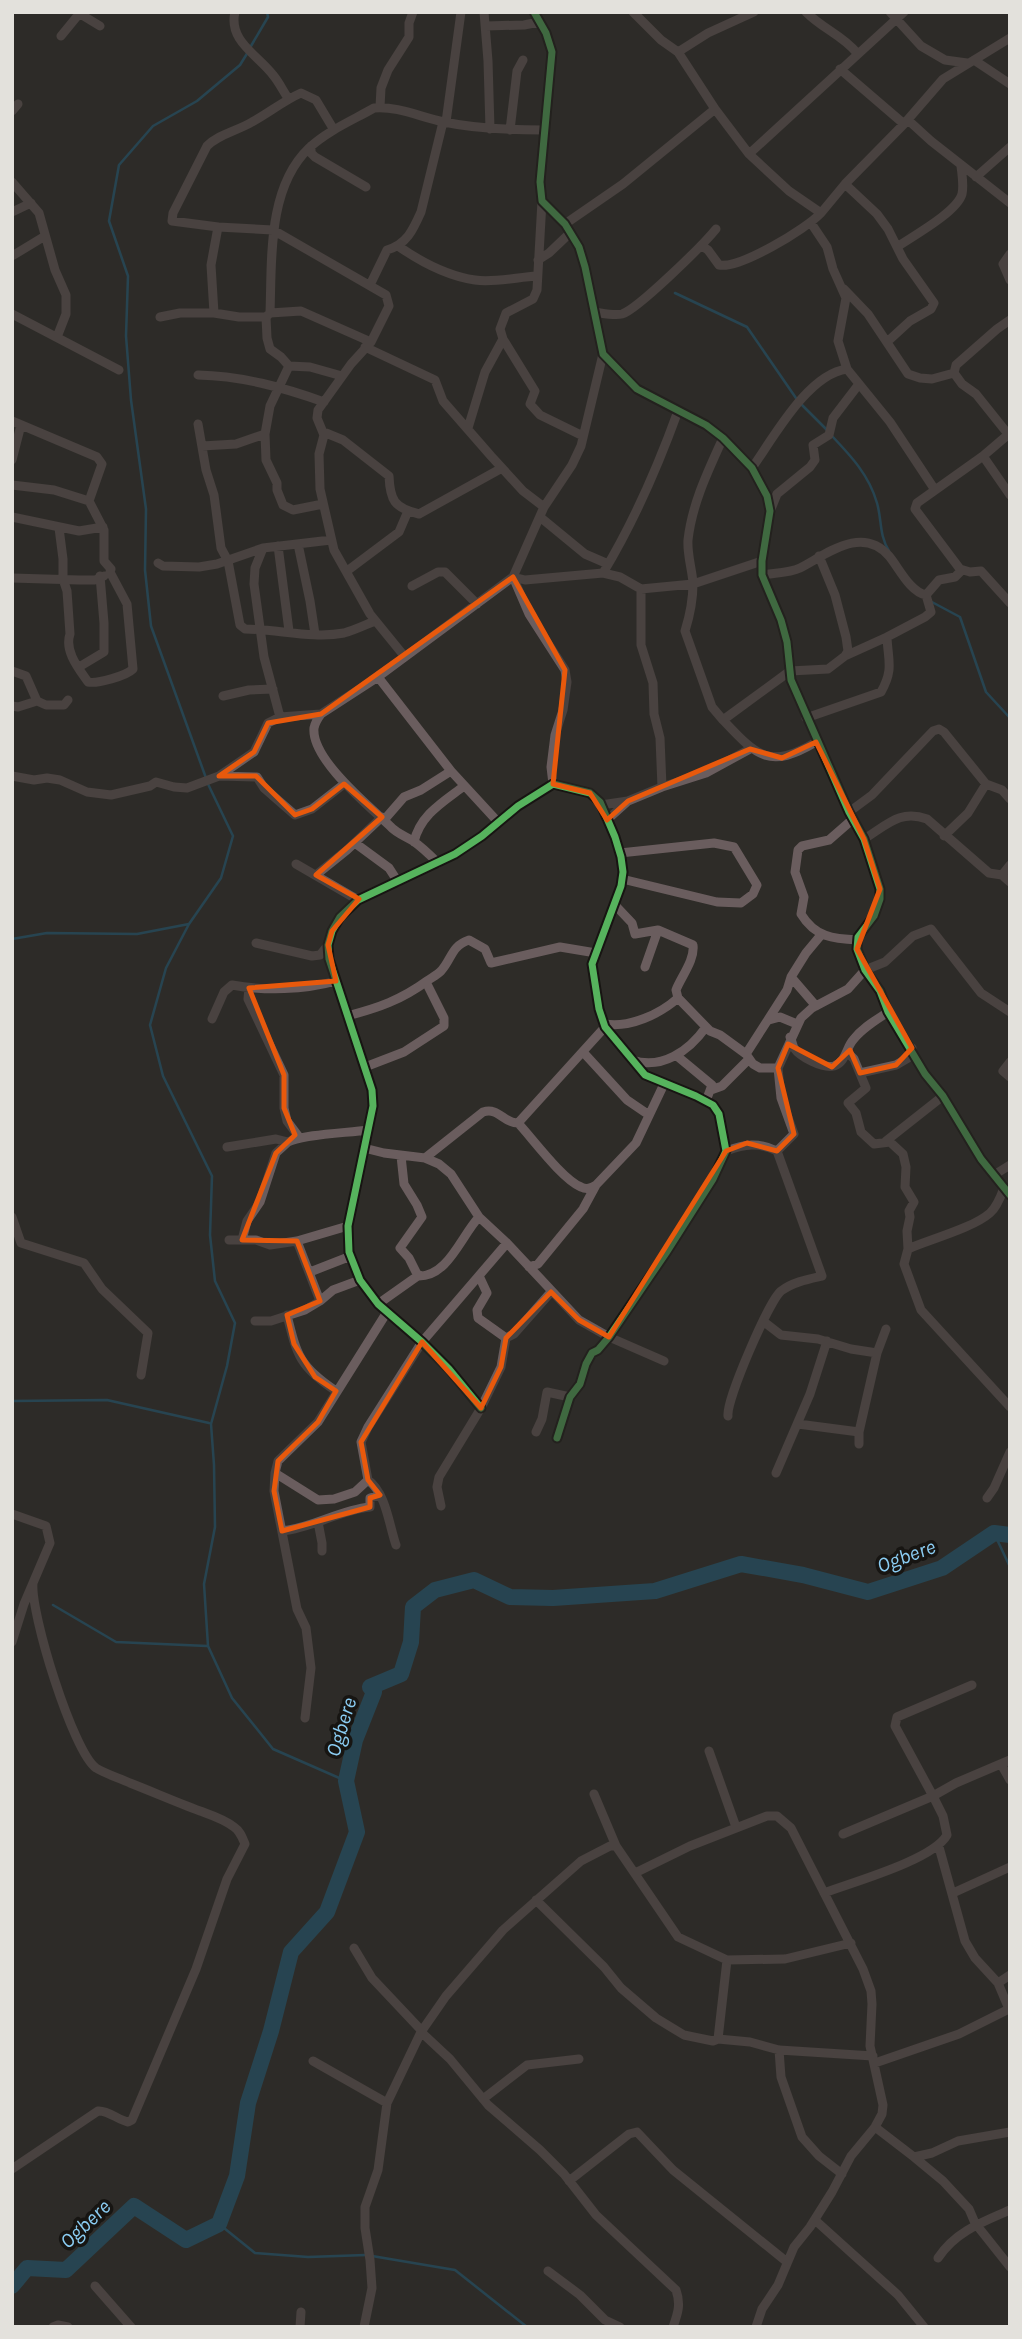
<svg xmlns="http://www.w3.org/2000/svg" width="1022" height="2339" font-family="Karla,sans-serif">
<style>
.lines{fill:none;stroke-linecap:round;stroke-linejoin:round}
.stream{stroke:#206383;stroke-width:2.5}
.river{stroke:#206383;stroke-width:16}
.minor{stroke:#6a5d5e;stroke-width:9}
.cycleway-casing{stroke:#171512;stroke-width:11}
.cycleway{stroke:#56b35d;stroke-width:7}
.marked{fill:none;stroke:#e8590c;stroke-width:5;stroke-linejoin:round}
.labels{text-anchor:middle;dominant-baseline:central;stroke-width:7;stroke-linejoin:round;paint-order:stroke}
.water-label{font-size:21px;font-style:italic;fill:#8bcdf3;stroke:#171512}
</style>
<rect width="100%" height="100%" fill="#2e2c28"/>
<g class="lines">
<path class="stream" d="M251 46 268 17 267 12
M675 293 747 327 798 401 827 430
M831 435C851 456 869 475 877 503 882 520 879 535 889 551
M930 601 960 617 986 692 1010 718
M206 778 151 626 145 570 146 509 131 400 126 336 128 276 109 221 119 165 153 126 197 101 240 65 248 52
M208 784 233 836 221 878 189 924 166 968 150 1025 163 1076 212 1176 210 1235 215 1281 235 1323 227 1366 211 1424 214 1465 215 1527 204 1584 208 1646 232 1698 273 1749 346 1781
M12 939 47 933 137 934 189 924
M12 1401 107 1400 209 1423
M994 1533 1010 1567
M53 1605 116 1642 207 1646
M219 2224 255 2253 308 2257 366 2255
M372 2256 455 2270 527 2327"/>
<path class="river" d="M12 2286 27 2268 66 2270 134 2206 186 2240 219 2224 237 2176 248 2103 271 2031 291 1952 327 1912 357 1832 346 1781 355 1740 374 1692 370 1687 401 1674 411 1642 413 1607 435 1590 474 1580 510 1597 553 1598 655 1591 741 1564 803 1575 868 1592 942 1568 994 1533 1010 1535"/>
<path class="minor" d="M77 12 100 26
M235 12C228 41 258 55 273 75 279 82 283 91 288 98
M484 12 488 61 490 129
M534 12 546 33 552 52 540 182 542 201 565 224 579 247 585 267 603 354 637 389 706 425 723 438 752 468 767 496 770 511 762 561V575L781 620 787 642 791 680 849 812 864 839 880 889V899L874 916 858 937 857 949 865 970 880 991 888 1012 925 1074 943 1096 981 1159 1010 1195
M633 12 661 40 678 52 715 109 749 154 789 191 821 213 845 184 904 124 943 79 1010 38
M806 12C824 30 841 34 857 53
M890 12 921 46 945 60 967 63
M486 26 524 25 539 22
M61 36 79 14
M678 52 708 33 754 12
M974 60 1010 84
M840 69 904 124
M380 107 381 88 388 70 409 37V23L413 12
M12 111 18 104
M908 120 931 141 1010 203
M446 122 461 12
M334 130 316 100 301 93C283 101 269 113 252 122 237 131 219 134 207 146L173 213 172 221 218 227 273 230 386 295 389 306 371 342 351 364 318 410 317 418 324 435 319 454 320 489 334 550 370 614 405 657
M510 130 517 71 523 60
M311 146V153L315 157 366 187
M749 154 904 12
M976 177 1010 147
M12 182 39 213 55 270 66 295V314L57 337
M845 184 877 214 888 229 903 259 934 303 931 309 910 321 887 342
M542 201 537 290 533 299 506 313 500 329 503 339 535 391 530 404 540 415 583 436
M12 212 31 203
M811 223 827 247 833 269 846 298 838 341 847 369 890 422 935 490
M565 224 623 184 715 109
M398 246C421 262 447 276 475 280 494 283 518 277 537 276
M702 246 708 250 719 265C740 269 806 229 821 213
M897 247C913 236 957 212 962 194 964 185 962 175 961 166
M1010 254 1003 264 1010 280
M12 256 45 236
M538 260 549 253 570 233
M370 285 387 250C407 244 413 230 421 212L443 122
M844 289 868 314 908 374 920 378 932 379 954 373
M594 312C602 313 614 316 622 314 638 309 703 245 716 229
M214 313 211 265 218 227
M270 313C272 260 267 188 309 148 327 131 353 120 374 108 398 106 420 117 444 122 477 129 510 130 543 130
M12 314 119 370
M160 317 180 313H214L239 317H266L270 313 301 311 371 342
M365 347 435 380 443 401 491 456 523 491 544 507
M289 366 310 367 342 376
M954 373 962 384 976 394 1008 434
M954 373 956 365 997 329 1010 320
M198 375C242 376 282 387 324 402
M12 421 97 457 102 464 89 501
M198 424 206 470 214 495 221 548 228 561 240 625 245 629C277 629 313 639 344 633 355 630 365 625 375 621
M468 428 485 372 503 339
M1010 433 983 456 917 503 915 509 960 569 970 572 981 571 1010 603
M265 434 266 460 277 483V490L283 505 293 510 323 504
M324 435 326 433 343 440 389 476C390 500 394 508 419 514L502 468
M202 446 236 444 265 434 270 406 289 366 281 357 270 349 267 338 266 317
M983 456 1010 495
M12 460 21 425
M752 468C774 437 808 374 847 369
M12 485 54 490 89 501 104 530V561L111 569 110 572 127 604 133 669C126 676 97 684 88 682 79 669 64 651 70 634L67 591 63 579V559L59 528
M771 509 777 494 810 467 815 460 813 445 829 435 833 418 859 384
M12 517 79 531 103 527
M540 517 585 554 608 564
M298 544 310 601 315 634
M278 546 289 631
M263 548 255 568 254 584 264 657 280 717
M158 563 163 566 199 567 217 564 263 548 331 540
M347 571 399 532 408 511
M603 573C635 520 657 469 678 411
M762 575C774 573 790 573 800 568 827 554 862 525 889 556 899 568 910 592 926 595L931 612 925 617 887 637C888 661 894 669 881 692L806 718
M513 577 525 580 603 573 620 577 641 589 693 584 762 561
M513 577 529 614 565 670 567 682 563 710 555 735 551 767 553 784
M12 578 79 580H95L104 576
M412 586 438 572H445L477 604
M926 595 939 580 955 577 962 570
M845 656 887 637
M79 667 104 652V623L100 576
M12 671 26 676 37 701
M378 677 451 771 498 822
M223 696 249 690 273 689
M12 706 18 707 37 701 46 705H64L68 700
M321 714C318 718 315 723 314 728 311 759 369 806 390 826 396 833 405 836 413 841 422 847 430 855 438 863
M723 720 712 707 685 631C690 615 693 600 693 583 692 569 687 554 688 540 692 504 708 471 723 438
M816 742C769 770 757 756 723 720L790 671 828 669 845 656 848 651 846 637 835 595 819 556
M12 776 34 780 47 778 60 780 87 792 111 795 150 786 156 782 174 787 187 788 219 776 254 752 268 723 280 717 321 714 378 677 513 577 544 507 572 465 581 446 603 354
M219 776 257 777 264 788 295 815 312 809 344 784
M662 787 706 773 750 749
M601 805 628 801 662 787 660 738 654 714 653 683 641 645V589
M849 812 872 795 933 731 939 729 944 732 986 784 1002 790 1010 799
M853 819 829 840 802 846 798 850 795 872 804 897 801 914C815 937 833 939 858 940
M384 820 404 797 421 790 451 771
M607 820 627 802
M944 836 968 813 986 784
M864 839C887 825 900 809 927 819L989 873 1002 875 1010 882
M414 842C420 815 443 802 464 786
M355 843 389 868 398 882
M620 853 714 843 734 847 757 885 753 894 741 903 717 902 622 879
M296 864 358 900
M316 875 347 850 382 817
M1002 875 1010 865
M614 904 632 923 635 934 658 930 693 945C695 960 681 977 676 990L678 998 710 1031 720 1035 746 1054 753 1064 760 1068H778
M256 943 312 956 320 955 328 945
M645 967 658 930
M791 977 816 1006
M249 988 248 999 284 1075V1108L287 1121 299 1137
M347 1016C378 1008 401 1000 427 981 431 978 437 975 441 971 452 959 451 946 469 940L485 949 491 963 560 947 596 953
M212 1019 224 992 232 985C265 991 304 990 336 981
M769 1020 780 1017 797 1024
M605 1024C630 1028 660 1014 678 998
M790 1037C792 1040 792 1044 794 1048 800 1057 823 1069 834 1066 846 1062 846 1048 853 1040 862 1028 876 1020 888 1012
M583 1052 627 1100 649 1115
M848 1053 854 1059 866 1088 848 1103 856 1113 861 1132 874 1144 890 1142 903 1154 906 1167 905 1187 914 1202 909 1211 910 1217 907 1231 908 1249 904 1264 921 1310 1010 1407
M746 1054 787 990 791 977 806 953 821 935
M677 1056 712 1085 706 1101
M632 1060C662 1070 689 1051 706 1027
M1010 1062 1003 1071 1010 1077
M365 1067 404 1052 444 1026V1018L426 982
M860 1073 896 1065 908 1058 912 1048
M711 1090 722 1086 748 1060
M518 1123 605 1027
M886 1141 943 1096
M227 1147 276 1139 288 1142C304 1134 347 1133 368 1130
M364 1148 384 1153 425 1158 439 1164 451 1174 479 1217 507 1243 579 1320 609 1337 664 1361
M726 1151C745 1144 758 1142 777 1151L822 1276C809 1279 793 1282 781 1291 769 1301 726 1400 728 1416
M777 1151 794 1134 781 1098 778 1068 801 1018 812 1008 848 989 865 970 885 962 913 936 931 929 981 993 1010 1012
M401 1156 404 1184 417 1205 422 1217 400 1248 409 1258 418 1276C448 1277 461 1236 479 1217
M425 1158 483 1112C499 1107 503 1123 518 1123 533 1139 562 1179 581 1187 587 1190 591 1188 596 1185
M994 1175 1010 1165
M12 1217 21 1243 84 1263 102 1289 148 1333 141 1375
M229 1240H256L270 1245 297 1241 348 1226
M242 1240 247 1221 260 1202 276 1153 288 1142
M297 1241 320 1301
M908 1249C931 1239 973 1228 990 1213 997 1207 1001 1196 1004 1188
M529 1267 538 1264 583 1209 596 1185 636 1143 664 1084
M310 1272 351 1256
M480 1278 487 1293 477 1310 478 1318 506 1338
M378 1304 419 1275
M287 1315C297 1356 300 1367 336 1391
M255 1321H271L305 1310 320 1301 333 1290 360 1280
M763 1321 781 1335 818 1339 851 1349 877 1353
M481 1408 449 1369 422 1342 378 1304 360 1280 349 1252 348 1226 373 1106 372 1090 329 959 328 945 332 931 340 917 358 900 455 854 482 836 518 806 553 784 590 793 600 802 615 837 621 857 623 872 621 886 592 964 599 1009 605 1027 645 1075 696 1096 713 1105 719 1114 726 1151 713 1179 666 1253 609 1337 598 1350 592 1353 586 1364 580 1384 570 1397 557 1438
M798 1424 859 1432
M536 1432 542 1419 547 1392 570 1397
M859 1444V1432L877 1353 886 1329
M275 1473 318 1500 334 1499 355 1492 368 1480
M776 1473 810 1394 827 1341
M987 1498 994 1488 1010 1452
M441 1506 437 1487 439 1477 481 1408 501 1367 506 1338 514 1334 551 1292
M12 1514 46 1526 50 1543 24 1604 12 1642
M318 1522 322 1543V1551
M282 1531C313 1528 339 1510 370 1507V1498L380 1495
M396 1545C389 1525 386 1493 368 1480L361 1442 368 1427 422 1342 507 1243
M305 1718 311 1668 306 1628 297 1609 274 1491 275 1473 278 1461 318 1422 387 1312
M709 1751 736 1827
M1001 1764 1010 1780
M594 1794 616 1846 678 1937 727 1960 785 1959 851 1943
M843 1834 933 1796 895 1726 897 1717 972 1685
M939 1847 965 1941 975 1958 998 1983
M635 1873 690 1846 767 1816H777L791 1828 863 1969 871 1991 872 2004 870 2046 883 2105 882 2114 875 2127 851 2156 832 2192 810 2227 794 2247 778 2285 762 2309 756 2327
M824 1893C853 1882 933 1860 947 1835L943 1816 933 1796 956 1783 1010 1760
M953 1893 1010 1867
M536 1900 604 1967 621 1988 656 2018 684 2035 713 2041 718 2039 750 2042 779 2050 873 2056
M354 1948 372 1978 422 2031
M421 2032 450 2059 488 2105 540 2150 564 2174 596 2215 676 2290C681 2304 678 2313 673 2327
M718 2039 727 1960
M779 2050 781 2077 802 2137 819 2156 842 2174
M313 2061 387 2103
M875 2063 959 2034 1009 2009 998 1983 1010 1975
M483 2099 527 2065 579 2059
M875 2127 914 2157 932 2153 958 2141 1010 2132
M914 2157 943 2181 969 2209 975 2223 1010 2267
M12 2169 98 2111C108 2110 118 2120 128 2122L132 2120 196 1969 227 1879 245 1844C242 1837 240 1831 234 1827 224 1819 211 1815 200 1811 176 1802 153 1792 130 1783 119 1778 106 1774 96 1768 73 1752 30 1612 33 1583
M569 2181 629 2134 637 2132 673 2170 787 2262
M815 2220 898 2295 924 2327
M938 2258C955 2232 982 2222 1010 2210
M548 2271 580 2295 605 2320 620 2327
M95 2286 131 2327
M53 2327 58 2325 68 2327
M300 2327 301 2312
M364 2327 372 2288 370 2260 365 2228V2207L378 2170 387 2103 421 2032 446 1996 503 1930 581 1861 610 1846H616"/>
<defs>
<path id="cycleway" d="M534 12 546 33 552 52 540 182 542 201 565 224 579 247 585 267 603 354 637 389 706 425 723 438 752 468 767 496 770 511 762 561V575L781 620 787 642 791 680 849 812 864 839 880 889V899L874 916 858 937 857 949 865 970 880 991 888 1012 925 1074 943 1096 981 1159 1010 1195
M481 1408 449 1369 422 1342 378 1304 360 1280 349 1252 348 1226 373 1106 372 1090 329 959 328 945 332 931 340 917 358 900 455 854 482 836 518 806 553 784 590 793 600 802 615 837 621 857 623 872 621 886 592 964 599 1009 605 1027 645 1075 696 1096 713 1105 719 1114 726 1151 713 1179 666 1253 609 1337 598 1350 592 1353 586 1364 580 1384 570 1397 557 1438"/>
</defs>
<use href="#cycleway" class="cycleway-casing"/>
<use href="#cycleway" class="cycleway"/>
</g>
<path d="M0 0H1022V2339H0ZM513 577 565 670 553 784 590 793 607 820 628 801 750 749 782 758 816 742 864 839 880 889 857 949 912 1048 896 1065 860 1073 850 1050 832 1067 788 1044 778 1068 794 1134 777 1151 747 1143 726 1151 609 1337 579 1320 551 1292 506 1338 501 1367 481 1408 422 1342 361 1442 368 1480 380 1495 370 1498V1507L282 1531 274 1491 278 1461 318 1422 336 1391 315 1377 294 1344 287 1315 320 1301 297 1241 242 1240 276 1153 295 1135 284 1108V1075L249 988 336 981 328 945 332 931 359 899 316 875 382 817 344 784 312 809 295 815 256 776H219L254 752 268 723 321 714Z" fill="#2e2c28" fill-opacity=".55" fill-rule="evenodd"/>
<path class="marked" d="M513 577 565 670 553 784 590 793 607 820 628 801 750 749 782 758 816 742 864 839 880 889 857 949 912 1048 896 1065 860 1073 850 1050 832 1067 788 1044 778 1068 794 1134 777 1151 747 1143 726 1151 609 1337 579 1320 551 1292 506 1338 501 1367 481 1408 422 1342 361 1442 368 1480 380 1495 370 1498V1507L282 1531 274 1491 278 1461 318 1422 336 1391 315 1377 294 1344 287 1315 320 1301 297 1241 242 1240 276 1153 295 1135 284 1108V1075L249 988 336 981 328 945 332 931 359 899 316 875 382 817 344 784 312 809 295 815 256 776H219L254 752 268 723 321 714Z"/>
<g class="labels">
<g class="water-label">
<text transform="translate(906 1556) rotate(-20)">Ogbere</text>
<text transform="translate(341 1727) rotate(-73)">Ogbere</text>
<text transform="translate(85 2224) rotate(-43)">Ogbere</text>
</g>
</g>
<rect width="1022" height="2339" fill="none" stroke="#e3e1dc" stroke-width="28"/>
</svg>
